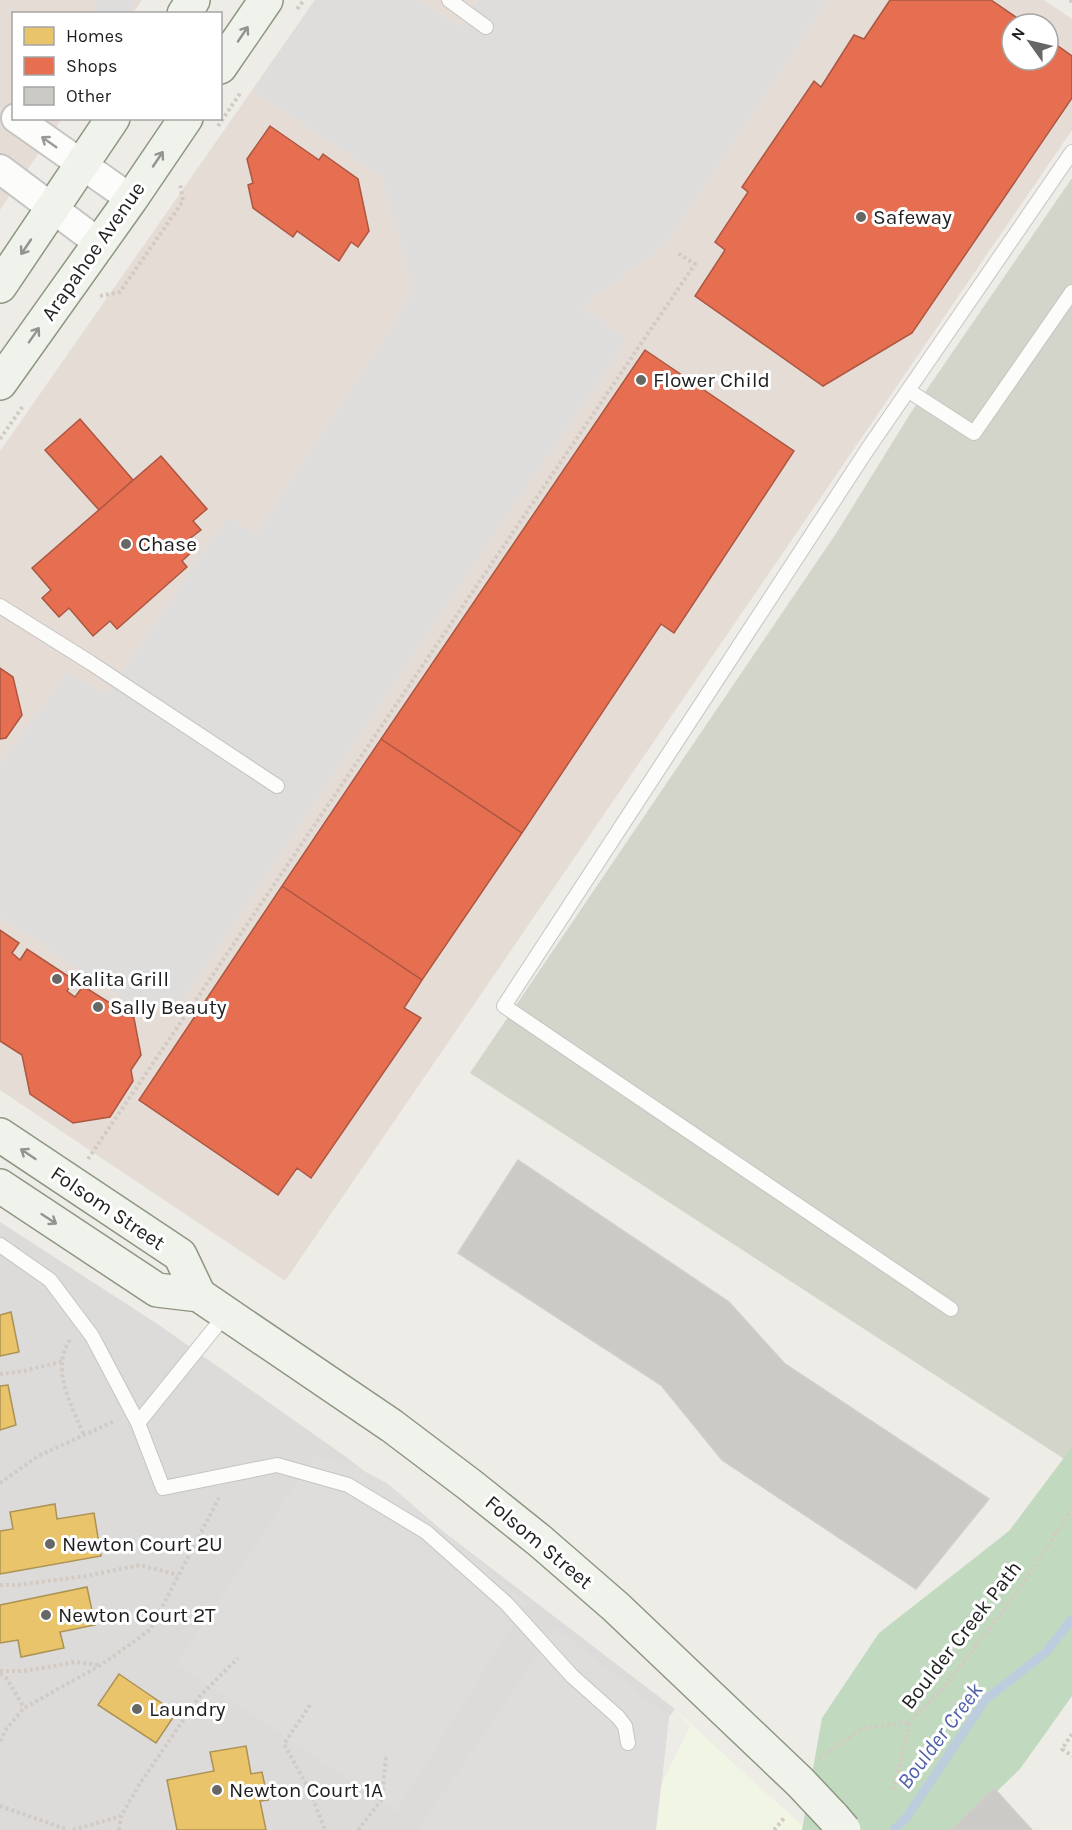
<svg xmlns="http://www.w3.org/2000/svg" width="1072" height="1830" font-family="Karla,sans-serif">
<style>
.residential{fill:#dcdbd9}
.commercial{fill:#e6dcd6;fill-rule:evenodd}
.education{fill:#f1f5e4}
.construction{fill:#d3d5ca}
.forest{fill:#c1dabf}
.parking{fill:#dedddb}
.homes{fill:#e9c46a;stroke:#ac9254;stroke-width:1.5}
.shops{fill:#e76f51;stroke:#ab5742;stroke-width:1.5}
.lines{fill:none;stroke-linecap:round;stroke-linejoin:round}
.stream{stroke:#bdcddd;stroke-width:9}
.building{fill:#cbcac7;stroke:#d0cec9;stroke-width:1.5}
.service-casing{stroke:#c4c4c2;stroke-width:16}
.minor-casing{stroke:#c4c4c2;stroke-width:32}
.secondary-casing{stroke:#8e9681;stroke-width:36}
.path{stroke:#d3cac4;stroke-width:4;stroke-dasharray:3 3;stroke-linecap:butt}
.service{stroke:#fcfcfb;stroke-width:14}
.minor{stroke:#fcfcfb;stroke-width:28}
.secondary{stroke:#f0f3eb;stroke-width:33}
.secondary-bridge-casing{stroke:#8e9681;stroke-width:36;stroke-linecap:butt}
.secondary-bridge{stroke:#f0f3eb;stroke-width:33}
.oneway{stroke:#92948f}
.oneway2{stroke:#999998}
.poi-dot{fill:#676765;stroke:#fff;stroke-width:2}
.labels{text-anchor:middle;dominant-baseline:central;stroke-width:6;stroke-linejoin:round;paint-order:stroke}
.poi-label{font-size:21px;fill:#1f1f1f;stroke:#fff;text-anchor:start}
.street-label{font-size:21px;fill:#1f1f1f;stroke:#fff}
.water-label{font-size:22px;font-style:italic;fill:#5262a8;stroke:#fff}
</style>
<rect width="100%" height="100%" fill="#edece7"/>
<path class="residential" d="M0 1222 159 1325 346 1457 675 1709 669 1717 656 1830H0Z"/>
<path class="commercial" d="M0 0H142L133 13 14 14V118L62 119 0 210Z
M315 0H1044L1072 19V130L285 1281 0 1090V451ZM1012 24H1048V60H1012Z"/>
<path class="education" d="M675 1709 757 1785 808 1830H639L690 1726Z"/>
<path class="construction" d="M1072 178V1464L470 1073 837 532 910 414Z"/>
<path class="forest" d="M1072 1447V1696L1020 1769 957 1830H802L822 1718 879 1633 1009 1531Z"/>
<path class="parking" d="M93 0H136L127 13 98 14Z
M315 0H421L460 28 479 0H827L667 243 582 307 627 339 174 1013 152 999 145 1013 0 917V765L67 670 107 695 227 516 257 534 414 290 381 176 252 91Z
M314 1455 348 1463 387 1483 527 1603 396 1812 177 1664Z
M556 1628 669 1717 656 1830H418Z"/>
<path class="homes" d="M11 1312 19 1352 0 1356V1315Z
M8 1385 16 1425 0 1430V1386Z
M55 1504 57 1519 94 1513 101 1556 0 1574V1531L13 1529 10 1512Z
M87 1587 95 1625 60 1632 64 1648 21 1657 18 1640 0 1643V1605Z
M119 1674 176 1713 156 1743 98 1705Z
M246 1746 251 1774 262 1772 268 1800 260 1801 266 1830H177L167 1780 214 1771 210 1752Z"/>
<path class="shops" d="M890 0H991L1026 24H1012V60H1048V39L1072 56V98L912 333 823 386 695 296 725 250 715 242 748 192 742 187 814 81 821 87 854 35 864 39Z
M270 126 319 160 323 154 358 179 369 231 358 247 351 242 339 261 297 231 293 237 253 208 248 185 253 183 247 159Z
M645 350 794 451 674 633 661 624 522 833 381 739Z
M80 419 133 480 99 510 45 450Z
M161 456 207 509 193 521 201 530 188 540 196 548 182 561 187 567 117 629 110 621 93 636 69 608 59 617 42 598 51 590 32 568Z
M0 668 13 677 22 715 6 738 0 739Z
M381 739 522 833 422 980 282 886Z
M282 886 422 980 404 1008 421 1018 311 1178 297 1168 278 1195 139 1100Z
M0 930 19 943 12 953 20 960 27 949 74 980 67 991 75 997 83 986 134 1018 141 1055 131 1070 133 1081 110 1117 73 1123 30 1094 22 1055 0 1041Z"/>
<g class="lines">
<path class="stream" d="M894 1830 906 1818 985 1700 1046 1652 1072 1619"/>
</g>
<path class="building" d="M518 1160 729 1302 785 1364 989 1499 916 1589 722 1460 661 1385 458 1253Z
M994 1788 1032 1830H951Z"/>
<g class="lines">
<defs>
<path id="service" d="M449 0 486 27
M909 391 974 433 1072 292
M0 606 91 663 277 786
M0 1245 50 1280 92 1336 138 1423 163 1488 277 1465 348 1485 426 1532 506 1603 572 1676 618 1717 625 1726 628 1743
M951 1309 504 1006 867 450 1072 152
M138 1423 226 1314"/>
<path id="minor" d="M16 118 131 199
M0 169 99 243"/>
<path id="secondary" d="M184 14 193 0
M220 67 266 0
M0 286 113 118
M0 383 131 199 186 118
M0 1135 180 1255 199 1295
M0 1186 157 1290 199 1295 392 1426 470 1485 540 1541 616 1607 800 1782 833 1817"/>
</defs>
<use href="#service" class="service-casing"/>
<use href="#minor" class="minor-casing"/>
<use href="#secondary" class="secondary-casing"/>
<path class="path" d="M1070 0 1072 2
M297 9 304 0
M218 126 241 92
M100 296 120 292 183 201 180 184
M0 439 23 406
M88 1159 695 264 676 252
M70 1340C50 1368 72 1407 84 1435
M0 1374 24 1371 63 1361
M0 1483 38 1456 115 1421
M0 1585H17L86 1576 140 1565 178 1575
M0 1671H24L76 1662 100 1665
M0 1674 7 1679 24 1708
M310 1705 284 1744 310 1791 325 1830
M1072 1734 1062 1749 1072 1756
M0 1741 7 1728 24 1708 101 1665 150 1630 219 1498
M819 1759 863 1728 910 1722
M893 1790 910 1722 943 1688 1017 1593 1072 1509
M0 1806 68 1830
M73 1830 121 1816
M119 1830 121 1816 139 1785 199 1697 238 1658
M358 1830 382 1799 386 1755
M774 1830 785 1817"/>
<use href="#service" class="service"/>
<use href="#minor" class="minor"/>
<use href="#secondary" class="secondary"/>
<defs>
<path id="secondary-bridge" d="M833 1817 844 1830"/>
</defs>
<use href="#secondary-bridge" class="secondary-bridge-casing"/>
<use href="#secondary-bridge" class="secondary-bridge"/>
</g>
<defs><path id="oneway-shaft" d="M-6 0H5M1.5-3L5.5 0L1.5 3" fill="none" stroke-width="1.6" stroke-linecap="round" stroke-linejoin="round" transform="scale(1.5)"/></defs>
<g class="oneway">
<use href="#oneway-shaft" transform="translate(243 34) rotate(-56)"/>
<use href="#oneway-shaft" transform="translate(158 159) rotate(-56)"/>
<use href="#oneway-shaft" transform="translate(26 247) rotate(124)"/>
<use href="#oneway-shaft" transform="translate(34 335) rotate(-55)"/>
<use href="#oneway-shaft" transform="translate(28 1154) rotate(-146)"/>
<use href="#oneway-shaft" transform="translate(49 1219) rotate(33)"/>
</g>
<use class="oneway2" href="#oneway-shaft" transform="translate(49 142) rotate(-145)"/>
<g class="poi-dot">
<circle cx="861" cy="217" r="6"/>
<circle cx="641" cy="380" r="6"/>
<circle cx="126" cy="544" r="6"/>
<circle cx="57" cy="979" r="6"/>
<circle cx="98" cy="1007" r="6"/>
<circle cx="50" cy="1544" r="6"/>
<circle cx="46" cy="1615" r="6"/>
<circle cx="137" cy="1709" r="6"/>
<circle cx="217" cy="1790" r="6"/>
</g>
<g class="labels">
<g class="poi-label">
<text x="873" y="217">Safeway</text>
<text x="653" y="380">Flower Child</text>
<text x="138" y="544">Chase</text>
<text x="69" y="979">Kalita Grill</text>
<text x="110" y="1007">Sally Beauty</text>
<text x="62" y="1544">Newton Court 2U</text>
<text x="58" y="1615">Newton Court 2T</text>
<text x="149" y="1709">Laundry</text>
<text x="229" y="1790">Newton Court 1A</text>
</g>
<g class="street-label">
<text transform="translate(93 251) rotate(-55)">Arapahoe Avenue</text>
<text transform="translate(108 1208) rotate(34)">Folsom Street</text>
<text transform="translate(539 1542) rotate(40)">Folsom Street</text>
<text transform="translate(961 1635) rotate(-52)">Boulder Creek Path</text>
</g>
<g class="water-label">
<text transform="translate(940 1736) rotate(-53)">Boulder Creek</text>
</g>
</g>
<rect x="12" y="12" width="210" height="108" fill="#ffffff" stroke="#a5a5a5" stroke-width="1.5"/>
<rect x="24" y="27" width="30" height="18" fill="#e9c46a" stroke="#a5a5a5" stroke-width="1.5"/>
<text x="66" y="42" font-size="18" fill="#1f1f1f">Homes</text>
<rect x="24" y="57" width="30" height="18" fill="#e76f51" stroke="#a5a5a5" stroke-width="1.5"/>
<text x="66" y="72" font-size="18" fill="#1f1f1f">Shops</text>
<rect x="24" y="87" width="30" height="18" fill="#cbcac7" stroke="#a5a5a5" stroke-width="1.5"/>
<text x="66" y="102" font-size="18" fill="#1f1f1f">Other</text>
<g transform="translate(1030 42) rotate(304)"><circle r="28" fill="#ffffff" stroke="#a5a5a5" stroke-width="1.5"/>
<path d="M0-4.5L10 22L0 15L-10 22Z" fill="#676765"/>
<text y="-9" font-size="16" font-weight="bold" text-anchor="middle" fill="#1f1f1f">N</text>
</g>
</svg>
